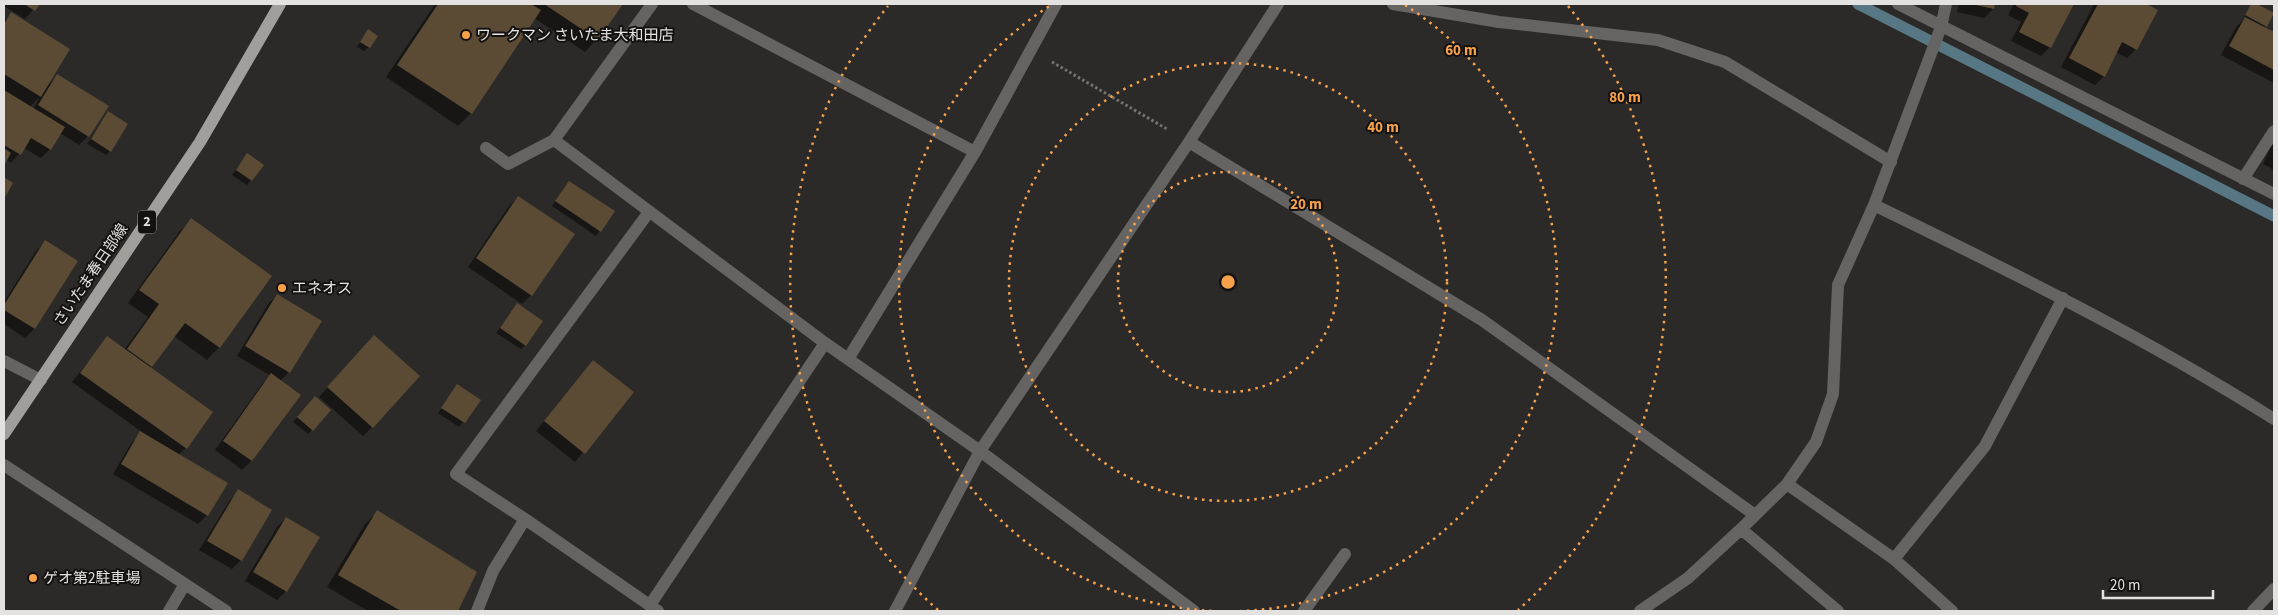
<svg xmlns="http://www.w3.org/2000/svg" width="2278" height="615" font-family="'Source Sans 3','Noto Sans JP',sans-serif">
<style>
.shadow{fill:#0007;fill-rule:evenodd}
.lines{fill:none;stroke-linecap:round;stroke-linejoin:round}
.stream{stroke:#577784;stroke-width:11}
.building{fill:#5b4b34}
.path{stroke:#747371;stroke-width:3;stroke-dasharray:2.5 2.5;stroke-linecap:butt}
.minor{stroke:#656463;stroke-width:12}
.major{stroke:#a09f9c;stroke-width:12}
.ring{fill:none;stroke:#f7a14a;stroke-width:2.5;stroke-dasharray:2.5 5}
.poi-dot{fill:#f7a14a;stroke:#131211;stroke-width:2}
.labels{text-anchor:middle;dominant-baseline:central;stroke-width:4;stroke-linejoin:round;paint-order:stroke}
.shield{fill:#131211;stroke:#a5a4a3;stroke-width:1}
.shield-label{font-size:14px;font-weight:bold;fill:#e3e2e1}
.poi-label{font-size:15px;fill:#e3e2e1;stroke:#131211;text-anchor:start}
.street-label{font-size:15px;fill:#e3e2e1;stroke:#131211}
.centre{fill:#f7a14a;stroke:#131211;stroke-width:2.5}
.ring-label{font-size:15px;text-anchor:middle;font-weight:bold;fill:#f7a14a;stroke:#131211;stroke-width:4;stroke-linejoin:round;paint-order:stroke}
</style>
<rect width="100%" height="100%" fill="#2b2a28"/>
<path class="shadow" d="M4 4H38L25 19 4 6Z
M435 4H621L597 39 585 52 534 18 471 113 458 126 386 77Z
M1959 4H1994L1993 9 1984 18 1957 12Z
M2014 4H2073L2050 47 2041 56 2011 41 2021 22 2008 15Z
M2094 4H2143L2157 11 2136 49 2127 58 2116 52 2104 76 2095 85 2061 67Z
M2252 4 2273 14 2264 28 2274 34V80L2272 82 2221 55 2236 27 2242 21Z
M11 14 48 85 57 76 88 136 79 145 60 133 50 149 41 158 24 148 11 163 6 160 4 163V21ZM40 96 33 109 30 107Z
M364 36 369 47 364 51 357 47Z
M108 113 110 151 106 155 87 144Z
M2274 140V170L2263 164Z
M247 155 262 165 247 185 232 175Z
M565 187 613 212 596 236 552 206Z
M518 197 531 295 522 304 468 267 509 206Z
M192 219 219 347 207 360 174 336 150 368 186 448 178 455 207 515 198 524 113 474 132 442 142 432 72 382 107 338 124 350 148 317 128 303 179 232Z
M45 242 76 261 34 329 25 338 4 324V302L36 251Z
M277 295 289 372 280 381 299 395 251 461 242 470 215 450 262 384 271 376 237 356 268 304Z
M517 305 525 345 521 349 496 333Z
M365 346 372 427 363 436 319 397Z
M593 361 632 392 575 462 536 431Z
M458 385 479 400 459 427 438 413Z
M311 402 312 430 308 434 293 422Z
M239 491 271 511 241 560 232 569 199 550 230 500Z
M377 512 476 573 457 611H368L327 587 365 524Z
M286 518V591L277 600 245 581 277 527Z"/>
<g class="lines">
<path class="stream" d="M1858 4 2274 216"/>
</g>
<path class="building" d="M24 4H40L35 11Z
M438 4H531L541 10 472 114 397 65Z
M544 4H623L598 40Z
M1971 4H1995L1994 9Z
M2017 4H2074L2051 48 2019 32 2029 13 2016 6Z
M2098 4H2146L2158 10 2137 50 2122 42 2105 77 2069 58Z
M2251 4H2257L2274 13 2267 27 2245 15Z
M11 12 70 49 41 97 4 74V24Z
M2245 17 2274 32V70L2229 46Z
M368 29 378 36 370 48 360 42Z
M57 74 109 106 89 137 38 105Z
M4 90 65 127 51 150 31 138 21 155 4 145Z
M108 111 128 124 111 152 91 139Z
M4 148 11 153 4 166Z
M247 153 264 165 252 181 236 170Z
M4 177 13 183 4 199Z
M569 181 615 211 601 232 555 201Z
M518 196 575 234 532 296 476 258Z
M191 218 272 276 220 348 185 323 152 367 127 349 159 304 139 290Z
M45 240 78 261 35 329 4 310V305Z
M277 294 322 321 290 373 245 346Z
M517 303 543 321 526 346 500 328Z
M374 335 420 376 373 428 327 387Z
M107 336 213 412 187 449 80 373Z
M593 360 634 392 585 454 544 421Z
M271 373 301 395 252 461 223 441Z
M457 384 481 400 465 423 441 408Z
M315 396 331 410 313 431 297 417Z
M140 431 228 483 208 516 121 464Z
M238 489 272 510 242 561 207 541Z
M377 510 477 572 458 611H401L338 575Z
M286 517 320 537 287 592 253 572Z"/>
<g class="lines">
<path class="path" d="M1052 62 1167 129"/>
<path class="minor" d="M652 4 554 140 825 343 980 451 1194 611
M693 4 975 152
M1393 4 1499 22 1658 40 1725 62 1891 162
M1898 4 2274 194
M1189 142 1482 320 1755 515
M486 148 508 164 554 140
M2243 179 2274 131
M1874 205C2010 271 2146 338 2274 419
M649 212 456 474 525 519 658 611
M848 359 975 152 1056 4
M4 361 41 380
M4 465 226 611
M1787 484 1894 559 1952 611
M1741 529 1838 611
M1894 559 1985 446 2063 298
M650 605 825 343
M169 611 185 584
M477 611 493 571 525 519
M895 611 980 451 1189 142 1278 4
M1304 611 1345 554
M1640 611 1688 578 1741 529 1787 484 1816 442 1833 394 1838 285 1874 205 1941 27 1946 4
M2253 611 2274 589"/>
<path class="major" d="M4 434 200 142 280 4"/>
</g>
<g class="ring">
<circle cx="1228" cy="282" r="110"/>
<circle cx="1228" cy="282" r="219"/>
<path d="M1405 5A329 329 0 1 1 1051 5"/>
<path d="M938 610A438 438 0 0 1 888 6M1568 6A438 438 0 0 1 1518 610"/>
</g>
<g class="poi-dot">
<circle cx="466" cy="35" r="5"/>
<circle cx="282" cy="288" r="5"/>
<circle cx="33" cy="578" r="5"/>
</g>
<g class="labels">
<rect class="shield" x="138" y="210.5" width="18" height="23" rx="4"/>
<g class="shield-label">
<text x="147" y="222">2</text>
</g>
<g class="poi-label">
<text x="476" y="35">ワークマン さいたま大和田店</text>
<text x="292" y="288">エネオス</text>
<text x="43" y="578">ゲオ第2駐車場</text>
</g>
<g class="street-label">
<text transform="translate(91 275) rotate(-56)">さいたま春日部線</text>
</g>
</g>
<circle cx="1228" cy="282" r="8" class="centre"/>
<g class="ring-label">
<text x="1461" y="55">60 m</text>
<text x="1625" y="102">80 m</text>
<text x="1383" y="132">40 m</text>
<text x="1306" y="209">20 m</text>
</g>
<rect width="2278" height="615" fill="none" stroke="#e3e2e1" stroke-width="10"/>
<path d="M2103 590v8h110v-8" fill="none" stroke="#e3e2e1" stroke-width="2.5"/>
<text x="2110" y="590" font-size="15" fill="#e3e2e1" stroke="#131211" stroke-width="4" paint-order="stroke">20 m</text>
</svg>
